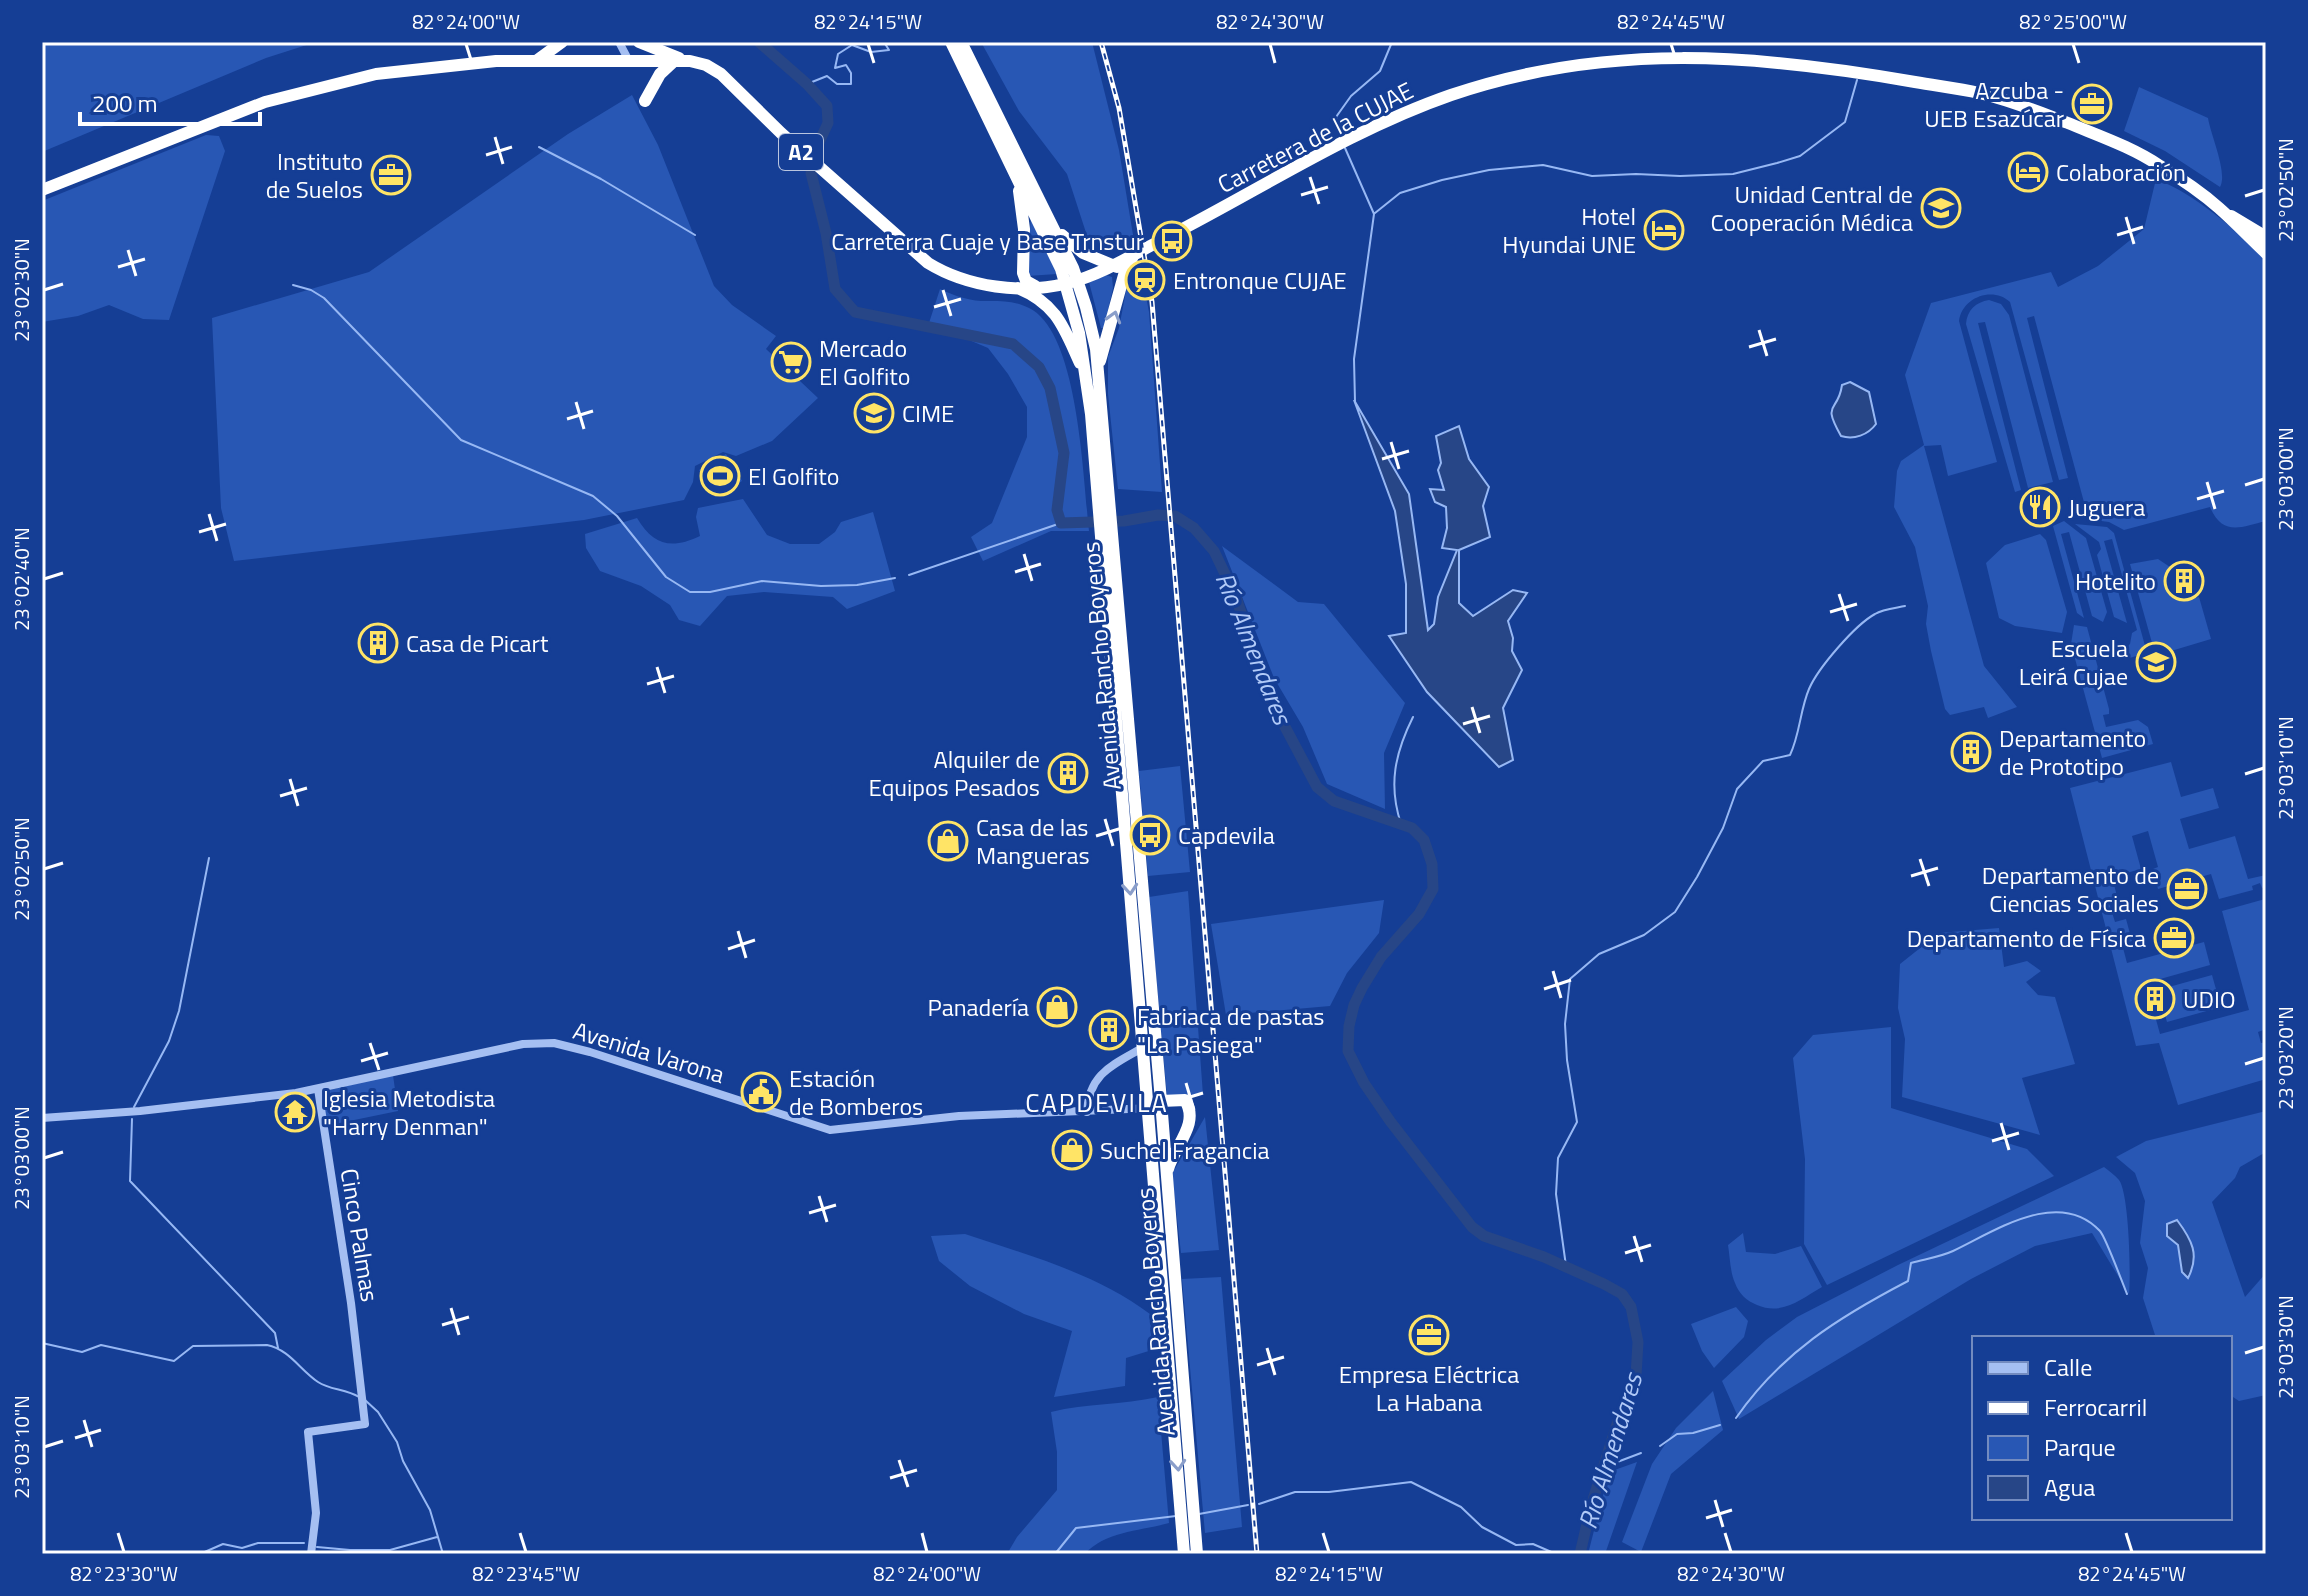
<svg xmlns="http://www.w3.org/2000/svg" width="2308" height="1596" font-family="'Titillium Web',sans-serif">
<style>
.green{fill:#2857b4}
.water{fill:#274687;stroke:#97b8f4;stroke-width:2}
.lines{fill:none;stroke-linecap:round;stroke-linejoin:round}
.stream{stroke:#97b8f4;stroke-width:2}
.river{stroke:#274687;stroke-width:11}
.minor{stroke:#a5bff2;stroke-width:8}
.highway{stroke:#fff;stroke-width:12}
.rail-casing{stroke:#fff;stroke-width:5}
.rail{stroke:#153e95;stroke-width:2;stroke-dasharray:6;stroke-linecap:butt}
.oneway{stroke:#8a9eca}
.ticks{fill:none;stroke:#fff;stroke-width:3}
.labels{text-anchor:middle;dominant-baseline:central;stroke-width:6;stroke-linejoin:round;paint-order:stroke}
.shield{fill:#153e95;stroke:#b9c5df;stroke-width:2}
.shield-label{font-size:22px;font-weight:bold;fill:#fff}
.poi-label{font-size:24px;fill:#fff;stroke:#153e95;text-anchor:start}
.street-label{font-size:24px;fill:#fff;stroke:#153e95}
.water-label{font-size:26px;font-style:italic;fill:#b1caf8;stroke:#153e95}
.neighbourhood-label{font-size:26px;letter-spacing:2px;fill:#fff;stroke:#153e95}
.neatline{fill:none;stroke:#fff;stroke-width:3}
.ticks-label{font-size:20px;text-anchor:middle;fill:#fff}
</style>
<rect width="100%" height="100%" fill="#153e95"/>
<path class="green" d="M42 42H316L266 58 42 152Z
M981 42H1092L1119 150 1134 241 1108 250 1090 245 1067 174 1019 111Z
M2139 87 2208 118C2211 136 2228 173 2220 187L2165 151 2124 131Z
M632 95 658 145 714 286 732 305 776 336 766 349 818 398 772 441 736 456 723 452 695 466 693 482 684 500 584 520 234 561 221 508 212 318 369 272 568 134Z
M206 135 219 136 225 151 169 320 143 319 109 305 78 316 42 322V201Z
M2156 179C2197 195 2233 229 2266 257V521C2241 527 2223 537 2210 507L2124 530 2109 522 2094 520 2093 506H2085L2034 316 2027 318 2068 478 2059 480 2010 302C1993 286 1962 297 1959 321L1997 462 1948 476 1941 445 1924 446 1984 666 2017 707 1988 718 1984 707 1950 715 1945 709 1931 651 1926 624 1928 606 1915 547 1894 507 1897 471 1901 461 1924 445 1905 375 1931 303 2051 272 2058 287 2098 266 2144 229Z
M1031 214 1057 274 1027 276Z
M1139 260 1149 312 1162 492 1118 489 1108 394V357L1119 328 1130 270Z
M1106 275 1112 277 1113 288 1104 328H1101L1089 282Z
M940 289C953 295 966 300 981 301 998 301 1013 300 1029 308 1079 332 1083 479 1089 531H1051L983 561 971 537 992 523 1027 437V407L1008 374 988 348 929 323Z
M1989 300 2001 304 2009 315 2053 482 2028 488 1985 322 1978 323 2021 490 2015 492 1966 324C1967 310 1976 302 1989 300Z
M726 454 742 481 715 497 699 470Z
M743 499 767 535 790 544H819L835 532 841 522 873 512 895 591 847 609 833 597 764 592 727 596 700 626 679 620 670 605 641 586 600 571 586 548 585 534 637 518C653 545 671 550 700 536L696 517 698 508Z
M2064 521 2086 538 2107 612 2103 622 2092 616 2069 532 2061 534 2084 618 2077 613 2053 526Z
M2075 524 2107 527 2114 533 2147 653 2126 659 2123 651 2130 644 2132 633 2137 630 2112 539 2104 541 2127 623 2114 617 2097 555 2101 549 2099 542Z
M2040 534 2046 540 2067 612 2062 633 2015 626 1999 618 1986 563 2005 545Z
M1222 546 1298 602 1324 604 1405 703 1384 753 1385 809 1327 784 1303 727 1274 678Z
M2158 559 2170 567 2180 602 2199 597 2211 639 2161 654 2154 650 2130 564Z
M2074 625 2087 627 2109 709V714L2103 715 2106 727 2138 720 2148 727 2153 744 2102 758 2071 644Z
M2171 762 2181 797 2213 788 2219 808 2180 819 2189 849 2235 836 2248 879 2266 875V887L2262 888 2260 883 2252 886 2253 890 2219 899 2211 874 2158 889 2153 869 2158 867 2148 831 2132 836 2141 869 2112 877 2118 900 2109 903 2115 922 2126 919 2132 941 2122 944 2127 963 2204 942 2210 965 2146 983 2160 1034 2249 1010 2222 911 2265 899 2266 1029 2258 1032 2261 1043 2266 1042 2264 1049 2266 1079 2178 1105 2159 1043 2136 1046 2070 788Z
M1180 766 1190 872 1148 876 1139 771Z
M1188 891 1203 1095 1167 1096 1149 897Z
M1384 900 1379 933 1347 973 1330 1006 1226 1015 1211 924Z
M1999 928 2004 967 2027 961 2041 971 2026 982 2038 995 2055 997 2075 1064 2022 1078 2040 1135 1902 1097 1905 1039 1898 1008 1900 964 1939 933Z
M2212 975 2221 1007 2167 1022 2158 990Z
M1891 1027V1108L2027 1149 2054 1176 1827 1285 1804 1244 1805 1159 1793 1058 1813 1035Z
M393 1075 398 1111 325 1126 322 1096 325 1091Z
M2266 1111V1152L2240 1167 2235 1178 2212 1202 2245 1297 2266 1273V1395L2239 1401 2230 1395V1338H2156L2155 1335 2143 1298 2148 1268 2140 1243 2145 1201 2135 1173 2116 1157 2146 1141Z
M1205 1117 1219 1250 1181 1253 1172 1174Z
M2104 1167C2109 1171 2115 1175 2119 1180 2129 1193 2131 1274 2129 1294L2092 1233 2035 1246 1971 1279 1739 1419 1722 1381 1766 1340 1797 1317 1898 1265Z
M1743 1233 1746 1252 1775 1254 1801 1246 1822 1287C1801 1299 1782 1316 1757 1305 1747 1301 1739 1294 1735 1283 1730 1272 1730 1257 1728 1245Z
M965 1234C1030 1256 1095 1273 1150 1314L1152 1350 1126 1358 1125 1386 1054 1397 1072 1331 1024 1314 970 1286 939 1261 931 1236Z
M1221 1277 1242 1527 1205 1533 1182 1279Z
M1736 1307 1748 1321 1744 1337 1714 1368 1702 1351 1691 1324Z
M1713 1391 1723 1430 1671 1474 1641 1552 1622 1542 1652 1464 1676 1428Z
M1158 1397 1169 1523C1141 1531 1105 1531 1085 1554H1007L1017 1537 1057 1490V1452L1051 1412C1087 1403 1122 1405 1158 1397Z
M1637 1462 1605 1554H1588L1609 1472Z"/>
<path class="water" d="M1850 382 1869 392 1876 424C1868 435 1854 440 1841 436 1821 400 1838 414 1842 385Z
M1354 400 1409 494 1428 630 1434 624 1438 597 1457 550 1442 548 1447 528 1446 507 1435 502 1430 489 1444 490 1438 470 1441 463 1436 436 1459 426 1469 459 1489 487 1483 506 1490 537 1459 550V603L1473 616 1513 590 1527 593 1508 621 1513 638 1512 651 1522 670 1503 708 1513 760 1499 767 1427 692 1389 636 1406 633V584L1395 511Z
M2177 1220C2192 1240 2200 1255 2188 1278L2182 1272 2178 1245 2167 1236V1224Z"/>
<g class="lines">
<path class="stream" d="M807 84 827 76 837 84H851V73L846 65 835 68 838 54 852 45 871 52 889 50 884 42
M1341 139 1336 117 1351 96 1380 71 1392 42
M539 147 601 179 695 235
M1345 148 1374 214 1354 359 1355 402
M1375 213 1400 193 1442 180 1489 170 1543 165 1592 176 1636 174 1680 176 1733 174 1777 163 1800 156 1845 122 1857 80
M293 285 311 290 324 298 461 440 593 496 617 516 666 577 690 592H710L762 581 821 586 857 585 895 578
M909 575 1061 523
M1401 824C1388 785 1395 753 1413 717
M134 1107 169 1041 179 1011 209 858
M132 1119 130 1181 275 1333 278 1348
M1566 1266 1556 1194 1558 1158 1577 1122 1567 1060 1565 1024 1570 979 1599 954 1644 935 1675 912 1697 877 1723 828 1737 789 1763 761 1790 755C1800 734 1800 710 1809 689 1818 668 1855 625 1875 614 1883 609 1896 608 1905 606
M42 1343 82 1352 101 1345 174 1361 193 1346 267 1345C290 1350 299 1369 318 1382 330 1390 346 1389 359 1397
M365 1400 378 1412 397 1442 403 1461 430 1510 443 1554
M1736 1418C1781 1353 1839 1317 1908 1281L1911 1263C1925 1259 1940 1257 1953 1251 1995 1231 2059 1187 2100 1231 2106 1238 2122 1282 2127 1294
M1660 1446 1677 1434 1693 1433 1720 1425
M1604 1467 1641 1453
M1259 1504 1295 1492H1329L1411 1482 1461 1507 1482 1527 1516 1545 1533 1544 1556 1554
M1199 1514 1248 1505
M317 1547 350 1550H390L437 1537
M200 1554 223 1544 242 1548 258 1543H304
M1055 1554 1076 1528 1176 1516"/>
<path class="river" d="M759 42 807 84 827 106 828 123 815 151
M811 173 826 233 835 289 855 312 1013 344 1039 367 1050 388 1064 453 1057 510 1061 523 1124 521 1158 515 1175 516 1194 528 1214 551 1236 597 1266 691 1317 787 1334 801 1412 828 1424 840 1432 864 1433 889 1419 914 1381 957 1362 988 1354 1005 1349 1026 1348 1051 1364 1083 1390 1121 1472 1227 1484 1236 1544 1257 1604 1284 1622 1294 1631 1307 1638 1342 1636 1376 1618 1421 1591 1506 1580 1554"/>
<path class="minor" d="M619 42 629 61
M1087 1112C1089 1073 1113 1065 1144 1047
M42 1118 140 1111 296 1093 523 1044 554 1043 590 1052 830 1130 959 1116 1152 1108
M311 1554 316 1513 308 1432 365 1424 351 1303 318 1089"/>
<path class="highway" d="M639 42 679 58
M951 42 1061 269 1079 333 1091 414 1184 1554
M961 42 1073 268 1086 307 1096 349 1161 1101 1197 1554
M536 61 562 42
M645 101 660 74 675 60
M42 190 265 102 376 74 496 61H690L706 65 721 74 781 133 928 263C967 287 1023 295 1068 283 1104 274 1139 251 1173 234 1264 187 1353 129 1451 95 1607 42 1756 54 1915 82 1937 86 1958 88 1979 93 2010 100 2039 112 2068 123 2099 136 2132 147 2160 166 2180 178 2201 192 2219 208 2235 222 2250 238 2266 253
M1019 191 1024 229 1023 273 1026 281 1035 286
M2231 216 2266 237
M1062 235 1083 253 1117 267
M1018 288C1057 304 1064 328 1080 363
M1100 361 1124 275 1134 254
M1161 1101 1185 1100C1200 1124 1175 1145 1168 1169"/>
<defs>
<path id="rail" d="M1101 42 1119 108 1152 302 1257 1554"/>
</defs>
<use href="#rail" class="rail-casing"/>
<use href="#rail" class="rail"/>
</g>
<defs><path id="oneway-chevron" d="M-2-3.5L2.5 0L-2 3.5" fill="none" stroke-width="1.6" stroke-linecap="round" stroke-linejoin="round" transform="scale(2)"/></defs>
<g class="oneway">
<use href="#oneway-chevron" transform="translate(1114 317) rotate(-74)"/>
<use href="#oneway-chevron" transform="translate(1130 889) rotate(85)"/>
<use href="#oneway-chevron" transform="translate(1178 1465) rotate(85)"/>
</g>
<path class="ticks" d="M466 44 472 63M868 44 874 63M1270 44 1275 63M1671 44 1677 63M2073 44 2079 63M495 137 503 164M486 155 512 147M1310 177 1319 204M1301 195 1328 187M2245 196 2264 190M2126 217 2134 244M2117 235 2143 227M128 250 136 276M118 267 145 259M44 290 63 284M943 290 951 316M934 307 961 299M1759 330 1767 356M1749 347 1776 339M576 402 584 429M567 419 593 411M1391 442 1399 469M1382 459 1409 451M2207 482 2215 509M2245 485 2264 479M2197 499 2224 491M209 514 217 541M199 532 226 524M1024 554 1032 581M1015 572 1041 564M44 579 63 573M1839 594 1848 621M1830 612 1857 604M657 667 665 693M647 684 674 676M1472 707 1480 733M1463 724 1490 716M2245 774 2264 768M290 779 298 806M280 796 307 788M1105 819 1113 846M1096 836 1122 828M1920 859 1929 886M44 869 63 863M1911 876 1938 868M738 931 746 958M728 949 755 940M1553 971 1561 998M1544 989 1571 980M370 1043 379 1070M361 1061 388 1053M2245 1064 2264 1058M1186 1083 1194 1110M1177 1101 1203 1093M2001 1123 2009 1150M1992 1141 2019 1133M44 1158 63 1152M819 1196 827 1222M809 1213 836 1205M1634 1236 1642 1262M1625 1253 1651 1245M451 1308 459 1335M442 1325 469 1317M1267 1348 1275 1375M2245 1353 2264 1347M1257 1365 1284 1357M84 1420 92 1447M75 1438 101 1430M44 1447 63 1441M899 1460 908 1487M890 1478 917 1470M1715 1500 1723 1527M1706 1518 1732 1510M118 1533 124 1552M520 1533 526 1552M922 1533 927 1552M1323 1533 1329 1552M1725 1533 1731 1552M2126 1533 2132 1552"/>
<defs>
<symbol id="office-ring" viewBox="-11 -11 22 22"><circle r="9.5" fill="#153e95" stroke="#ffe466" stroke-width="1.5"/><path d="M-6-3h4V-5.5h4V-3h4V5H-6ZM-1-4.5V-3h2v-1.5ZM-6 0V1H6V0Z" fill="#ffe466"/></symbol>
<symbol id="hotel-ring" viewBox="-11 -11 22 22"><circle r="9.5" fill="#153e95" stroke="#ffe466" stroke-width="1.5"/><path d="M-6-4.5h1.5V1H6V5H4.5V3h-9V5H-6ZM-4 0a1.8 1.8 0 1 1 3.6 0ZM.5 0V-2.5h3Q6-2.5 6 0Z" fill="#ffe466"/></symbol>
<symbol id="university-ring" viewBox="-11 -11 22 22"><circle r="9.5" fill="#153e95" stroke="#ffe466" stroke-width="1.5"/><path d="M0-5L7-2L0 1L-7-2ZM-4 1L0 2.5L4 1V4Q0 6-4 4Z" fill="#ffe466"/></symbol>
<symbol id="bus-ring" viewBox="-11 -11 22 22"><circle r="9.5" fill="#153e95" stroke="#ffe466" stroke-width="1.5"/><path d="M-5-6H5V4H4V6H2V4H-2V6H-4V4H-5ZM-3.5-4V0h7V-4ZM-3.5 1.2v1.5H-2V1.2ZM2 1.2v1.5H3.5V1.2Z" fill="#ffe466"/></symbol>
<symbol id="station-ring" viewBox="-11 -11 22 22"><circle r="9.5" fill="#153e95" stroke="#ffe466" stroke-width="1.5"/><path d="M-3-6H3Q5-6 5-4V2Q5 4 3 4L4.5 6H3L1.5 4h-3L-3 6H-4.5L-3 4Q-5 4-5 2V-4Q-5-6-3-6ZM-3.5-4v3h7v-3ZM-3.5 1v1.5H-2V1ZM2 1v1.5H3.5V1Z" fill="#ffe466"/></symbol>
<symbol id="supermarket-ring" viewBox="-11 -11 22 22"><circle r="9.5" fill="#153e95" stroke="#ffe466" stroke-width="1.5"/><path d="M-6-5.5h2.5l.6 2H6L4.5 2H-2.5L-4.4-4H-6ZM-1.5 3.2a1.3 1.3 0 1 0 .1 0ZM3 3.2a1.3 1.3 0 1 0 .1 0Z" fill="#ffe466"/></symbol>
<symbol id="stadium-ring" viewBox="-11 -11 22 22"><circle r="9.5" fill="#153e95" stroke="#ffe466" stroke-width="1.5"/><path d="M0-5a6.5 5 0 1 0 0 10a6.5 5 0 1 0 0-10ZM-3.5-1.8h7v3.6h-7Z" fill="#ffe466"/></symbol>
<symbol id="restaurant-ring" viewBox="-11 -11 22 22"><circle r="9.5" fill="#153e95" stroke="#ffe466" stroke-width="1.5"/><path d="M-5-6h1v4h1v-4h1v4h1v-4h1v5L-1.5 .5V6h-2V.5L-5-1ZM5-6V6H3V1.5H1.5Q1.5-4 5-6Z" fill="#ffe466"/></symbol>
<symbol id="building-ring" viewBox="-11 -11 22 22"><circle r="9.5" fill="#153e95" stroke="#ffe466" stroke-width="1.5"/><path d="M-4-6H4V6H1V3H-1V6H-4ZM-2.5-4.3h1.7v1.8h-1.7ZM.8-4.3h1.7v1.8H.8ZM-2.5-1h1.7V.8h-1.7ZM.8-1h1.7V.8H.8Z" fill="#ffe466"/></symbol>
<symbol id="school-ring" viewBox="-11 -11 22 22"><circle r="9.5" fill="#153e95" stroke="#ffe466" stroke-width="1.5"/><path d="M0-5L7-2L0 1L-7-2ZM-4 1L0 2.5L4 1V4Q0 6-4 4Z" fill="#ffe466"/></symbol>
<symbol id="shop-ring" viewBox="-11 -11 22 22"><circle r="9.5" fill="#153e95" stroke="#ffe466" stroke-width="1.5"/><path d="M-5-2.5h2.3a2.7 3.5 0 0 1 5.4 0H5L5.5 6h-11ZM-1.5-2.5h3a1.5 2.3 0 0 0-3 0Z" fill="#ffe466"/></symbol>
<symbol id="civic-ring" viewBox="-11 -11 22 22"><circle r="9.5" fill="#153e95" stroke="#ffe466" stroke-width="1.5"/><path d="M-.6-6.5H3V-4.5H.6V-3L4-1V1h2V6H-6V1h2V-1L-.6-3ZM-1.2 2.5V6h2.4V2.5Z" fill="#ffe466"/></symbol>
<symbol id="temple-ring" viewBox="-11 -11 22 22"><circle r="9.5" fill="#153e95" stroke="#ffe466" stroke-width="1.5"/><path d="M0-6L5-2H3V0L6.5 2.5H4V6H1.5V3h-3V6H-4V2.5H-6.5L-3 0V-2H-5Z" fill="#ffe466"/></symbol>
</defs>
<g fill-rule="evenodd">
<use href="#office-ring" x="2070" y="82" width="44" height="44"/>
<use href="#hotel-ring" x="2006" y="150" width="44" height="44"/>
<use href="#office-ring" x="369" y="153" width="44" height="44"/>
<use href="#university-ring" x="1919" y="186" width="44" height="44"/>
<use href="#hotel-ring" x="1642" y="208" width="44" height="44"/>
<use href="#bus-ring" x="1150" y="219" width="44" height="44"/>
<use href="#station-ring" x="1123" y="258" width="44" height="44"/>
<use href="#supermarket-ring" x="769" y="340" width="44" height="44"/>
<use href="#university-ring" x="852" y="391" width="44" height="44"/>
<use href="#stadium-ring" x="698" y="454" width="44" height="44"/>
<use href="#restaurant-ring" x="2018" y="485" width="44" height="44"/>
<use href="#building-ring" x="2162" y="559" width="44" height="44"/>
<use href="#building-ring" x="356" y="621" width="44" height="44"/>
<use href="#school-ring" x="2134" y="640" width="44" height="44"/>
<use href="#building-ring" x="1949" y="730" width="44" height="44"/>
<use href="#building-ring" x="1046" y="751" width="44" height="44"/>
<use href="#bus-ring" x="1128" y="813" width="44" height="44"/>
<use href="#shop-ring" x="926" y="819" width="44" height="44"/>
<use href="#office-ring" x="2165" y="867" width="44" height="44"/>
<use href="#office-ring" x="2152" y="916" width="44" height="44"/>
<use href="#building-ring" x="2133" y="977" width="44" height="44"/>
<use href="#shop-ring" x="1035" y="985" width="44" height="44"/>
<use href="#building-ring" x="1087" y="1008" width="44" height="44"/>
<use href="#civic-ring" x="739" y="1070" width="44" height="44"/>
<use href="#temple-ring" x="273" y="1090" width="44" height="44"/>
<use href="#shop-ring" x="1050" y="1128" width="44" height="44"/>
<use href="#office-ring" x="1407" y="1313" width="44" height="44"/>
</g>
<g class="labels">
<rect class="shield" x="779" y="134" width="44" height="36" rx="6"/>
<g class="shield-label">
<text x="801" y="152">A2</text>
</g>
<g class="poi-label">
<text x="2064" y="90" text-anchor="end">Azcuba -<tspan x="2064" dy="28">UEB Esazúcar</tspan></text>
<text x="363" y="161" text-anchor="end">Instituto<tspan x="363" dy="28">de Suelos</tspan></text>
<text x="2056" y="172">Colaboración</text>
<text x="1913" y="194" text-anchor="end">Unidad Central de<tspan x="1913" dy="28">Cooperación Médica</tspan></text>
<text x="1636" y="216" text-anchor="end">Hotel<tspan x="1636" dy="28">Hyundai UNE</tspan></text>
<text x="1144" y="241" text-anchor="end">Carreterra Cuaje y Base Trnstur</text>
<text x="1173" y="280">Entronque CUJAE</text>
<text x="819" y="348">Mercado<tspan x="819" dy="28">El Golfito</tspan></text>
<text x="902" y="413">CIME</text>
<text x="748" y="476">El Golfito</text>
<text x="2068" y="507">Juguera</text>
<text x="2156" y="581" text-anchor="end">Hotelito</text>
<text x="406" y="643">Casa de Picart</text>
<text x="2128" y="648" text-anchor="end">Escuela<tspan x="2128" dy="28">Leirá Cujae</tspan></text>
<text x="1999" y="738">Departamento<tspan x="1999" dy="28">de Prototipo</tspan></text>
<text x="1040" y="759" text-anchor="end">Alquiler de<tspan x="1040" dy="28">Equipos Pesados</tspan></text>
<text x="976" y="827">Casa de las<tspan x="976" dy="28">Mangueras</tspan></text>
<text x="1178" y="835">Capdevila</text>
<text x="2159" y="875" text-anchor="end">Departamento de<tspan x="2159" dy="28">Ciencias Sociales</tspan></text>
<text x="2146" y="938" text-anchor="end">Departamento de Física</text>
<text x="2183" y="999">UDIO</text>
<text x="1029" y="1007" text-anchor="end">Panadería</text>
<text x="1137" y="1016">Fabriaca de pastas<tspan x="1137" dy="28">"La Pasiega"</tspan></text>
<text x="789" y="1078">Estación<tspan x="789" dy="28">de Bomberos</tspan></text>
<text x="323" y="1098">Iglesia Metodista<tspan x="323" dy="28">"Harry Denman"</tspan></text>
<text x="1100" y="1150">Suchel Fragancia</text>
<text x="1429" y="1374" text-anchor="middle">Empresa Eléctrica<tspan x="1429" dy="28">La Habana</tspan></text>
</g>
<g class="street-label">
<text transform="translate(1315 137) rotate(-27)">Carretera de la CUJAE</text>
<text transform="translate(1101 666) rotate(-95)">Avenida Rancho Boyeros</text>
<text transform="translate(649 1052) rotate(17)">Avenida Varona</text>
<text transform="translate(360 1235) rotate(81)">Cinco Palmas</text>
<text transform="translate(1155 1312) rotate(-95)">Avenida Rancho Boyeros</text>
</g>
<g class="water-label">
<text transform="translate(1254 648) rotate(68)">Río Almendares</text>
<text transform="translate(1610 1451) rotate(-73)">Río Almendares</text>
</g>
<g class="neighbourhood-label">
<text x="1097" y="1102">CAPDEVILA</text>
</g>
</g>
<rect width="2308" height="1596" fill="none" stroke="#153e95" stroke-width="88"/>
<rect x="1972" y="1336" width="260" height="184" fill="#153e95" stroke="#738bbf" stroke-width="2"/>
<rect x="1988" y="1362" width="40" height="12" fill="#a5bff2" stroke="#738bbf" stroke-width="2"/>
<text x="2044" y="1376" font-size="24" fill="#ffffff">Calle</text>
<rect x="1988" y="1402" width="40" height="12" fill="#ffffff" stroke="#738bbf" stroke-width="2"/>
<text x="2044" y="1416" font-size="24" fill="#ffffff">Ferrocarril</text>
<rect x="1988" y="1436" width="40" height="24" fill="#2857b4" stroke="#738bbf" stroke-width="2"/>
<text x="2044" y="1456" font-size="24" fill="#ffffff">Parque</text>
<rect x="1988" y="1476" width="40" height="24" fill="#274687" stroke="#738bbf" stroke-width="2"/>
<text x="2044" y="1496" font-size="24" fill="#ffffff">Agua</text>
<path d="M80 112v12h180v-12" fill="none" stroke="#ffffff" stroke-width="4"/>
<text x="92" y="112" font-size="24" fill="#ffffff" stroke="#153e95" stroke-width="6" paint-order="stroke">200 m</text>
<rect x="44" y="44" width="2220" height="1508" class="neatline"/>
<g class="ticks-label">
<text x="466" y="29">82°24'00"W</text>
<text x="868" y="29">82°24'15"W</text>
<text x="1270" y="29">82°24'30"W</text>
<text x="1671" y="29">82°24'45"W</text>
<text x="2073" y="29">82°25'00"W</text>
<text transform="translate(2286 190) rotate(-90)" y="7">23°02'50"N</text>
<text transform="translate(22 290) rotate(-90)" y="7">23°02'30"N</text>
<text transform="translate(2286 479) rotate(-90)" y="7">23°03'00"N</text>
<text transform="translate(22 579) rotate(-90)" y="7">23°02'40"N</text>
<text transform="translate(2286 768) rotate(-90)" y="7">23°03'10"N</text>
<text transform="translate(22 869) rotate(-90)" y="7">23°02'50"N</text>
<text transform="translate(2286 1058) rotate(-90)" y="7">23°03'20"N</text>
<text transform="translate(22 1158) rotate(-90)" y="7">23°03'00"N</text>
<text transform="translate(2286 1347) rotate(-90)" y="7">23°03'30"N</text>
<text transform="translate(22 1447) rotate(-90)" y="7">23°03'10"N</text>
<text x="124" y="1581">82°23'30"W</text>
<text x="526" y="1581">82°23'45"W</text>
<text x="927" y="1581">82°24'00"W</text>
<text x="1329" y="1581">82°24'15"W</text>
<text x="1731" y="1581">82°24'30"W</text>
<text x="2132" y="1581">82°24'45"W</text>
</g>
</svg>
